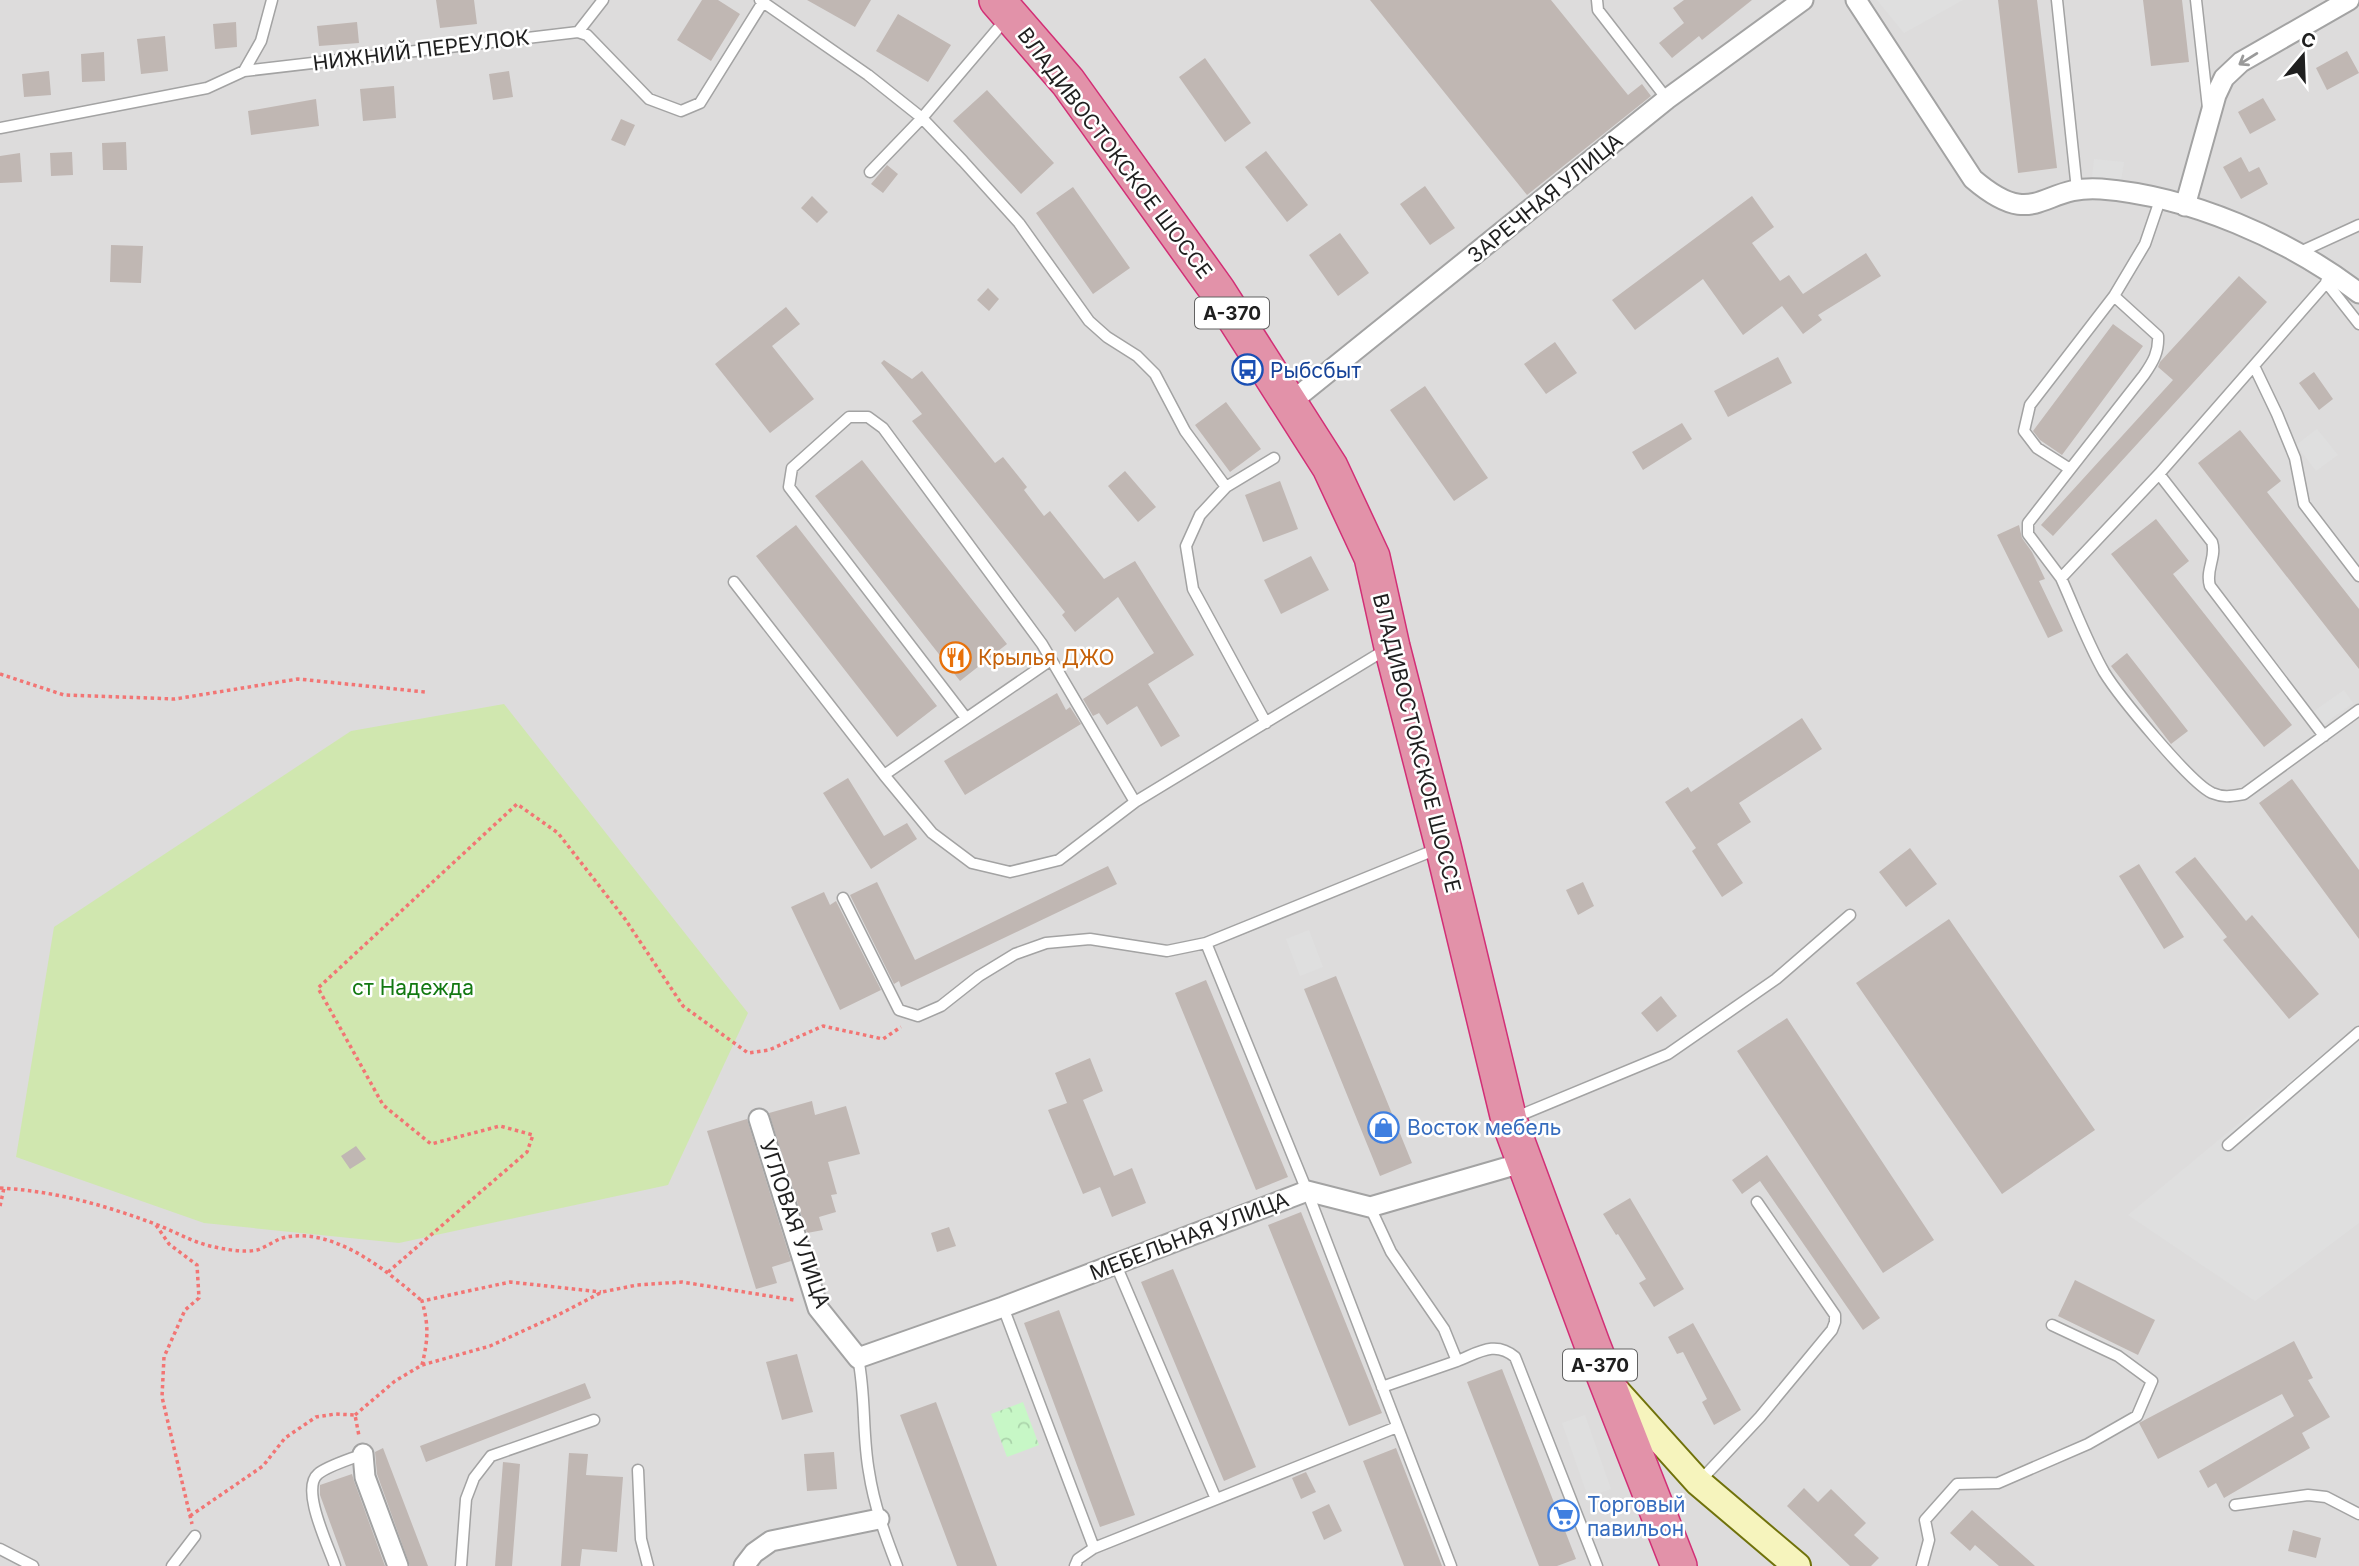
<svg xmlns="http://www.w3.org/2000/svg" width="2359" height="1566" font-family="Inter,sans-serif">
<style>
.residential{fill:#dddcdc}
.park{fill:url(#park-crowns)}
.garden{fill:#d0e7af}
.parking{fill:#dfdfdf}
.building{fill:#c0b7b3}
.lines{fill:none;stroke-linecap:round;stroke-linejoin:round}
.lane-casing{stroke:#a3a3a3;stroke-width:13}
.street-casing{stroke:#a3a3a3;stroke-width:23}
.secondary-casing{stroke:#70720b;stroke-width:30}
.highway-casing{stroke:#d22f76;stroke-width:38}
.path{stroke:#f27574;stroke-width:3.5;stroke-dasharray:3.5 3.5;stroke-linecap:butt}
.lane{stroke:#fff;stroke-width:10}
.street{stroke:#fff;stroke-width:19}
.secondary{stroke:#f6f4bd;stroke-width:26}
.highway{stroke:#e292a9;stroke-width:35}
.oneway{stroke:#9a9a9a}
.labels{text-anchor:middle;dominant-baseline:central;stroke-width:5;stroke-linejoin:round;paint-order:stroke}
.shield{fill:#fff;stroke:#626262;stroke-width:2}
.shield-label{font-size:19px;font-weight:bold;fill:#1f1f1f}
.street-label{font-size:21px;fill:#1f1f1f;stroke:#fff}
.transit-label{font-size:21px;fill:#164399;stroke:#fff;text-anchor:start}
.food-label{font-size:21px;fill:#c56008;stroke:#fff;text-anchor:start}
.park-label{font-size:21px;fill:#137912;stroke:#fff}
.shop-label{font-size:21px;fill:#366cbe;stroke:#fff;text-anchor:start}
</style>
<defs>
<pattern id="park-crowns" width="20" height="18" patternUnits="userSpaceOnUse" patternTransform="scale(1.75)"><rect width="20" height="18" fill="#c7f7c6"/><path d="M2 6a3 3 0 1 1 6 0M12 15a3 3 0 1 1 6 0" fill="none" stroke="#aad3aa"/></pattern>
</defs>
<rect width="100%" height="100%" fill="#efece6"/>
<path class="residential" d="M0 0H2359V1566H0Z"/>
<path class="park" d="M1023 1402 1039 1445 1007 1457 991 1414Z"/>
<path class="garden" d="M504 704 748 1013 668 1185 399 1243 204 1223 16 1157 54 927 351 731Z"/>
<path class="parking" d="M1877 0H1963L1904 33Z
M2094 159 2124 162 2121 181 2092 178Z
M2317 429 2338 455 2316 471 2296 445Z
M2344 690 2353 703 2324 724 2314 711Z
M1309 930 1323 967 1300 976 1286 939Z
M2359 1024V1223L2255 1301 2128 1215Z
M1585 1415 1611 1489 1588 1497 1562 1423Z"/>
<path class="building" d="M436 0H474L477 24 440 28Z
M702 0H718L740 14 711 61 677 40Z
M807 0H871L855 27Z
M1370 0H1551L1628 95 1642 84 1651 96 1527 195Z
M1684 0H1752L1702 40 1699 36 1672 58 1659 43 1684 23 1673 8Z
M1998 0H2037L2057 168 2018 173Z
M2143 0H2182L2189 62 2151 66Z
M898 14 951 45 928 82 876 51Z
M236 22 237 47 215 49 213 24Z
M357 22 359 43 319 46 317 26Z
M165 36 168 71 141 74 137 39Z
M2347 51 2359 73 2327 90 2316 68Z
M104 52 105 81 82 82 81 54Z
M1205 58 1251 123 1225 142 1179 77Z
M49 71 51 95 24 97 22 74Z
M509 71 513 97 493 100 489 74Z
M394 86 396 118 363 121 360 89Z
M987 90 1054 163 1021 194 953 121Z
M2263 98 2276 120 2250 134 2238 112Z
M316 99 319 126 251 135 248 111Z
M621 119 635 125 625 146 611 140Z
M126 142 127 170H103L102 143Z
M1266 151 1308 205 1287 222 1245 167Z
M72 152 73 175 51 176 50 153Z
M20 153 22 182 0 183V156Z
M2241 157 2249 172 2259 167 2268 184 2241 199 2223 167Z
M887 165 898 174 883 193 871 184Z
M1425 186 1455 228 1430 245 1400 204Z
M1073 187 1130 268 1093 294 1036 213Z
M812 196 828 212 817 223 801 208Z
M1752 196 1774 227 1752 243 1780 281 1789 275 1803 294 1866 253 1881 276 1818 315 1822 320 1803 334 1782 306 1743 335 1703 279 1635 330 1612 300Z
M1340 233 1369 273 1338 296 1309 255Z
M111 245 143 246 141 283 110 282Z
M2239 276 2267 302 2053 536 2041 525 2173 380 2158 367 2160 362Z
M988 288 999 299 989 311 977 300Z
M786 307 800 324 772 346 814 399 770 433 715 364Z
M2113 324 2143 346 2062 455 2040 440 2033 431Z
M1555 342 1577 373 1546 394 1524 364Z
M1778 357 1792 383 1728 417 1714 391Z
M884 360 912 379 922 371 995 463 1003 457 1027 487 1024 490 1044 516 1050 511 1104 579 1135 561 1194 655 1148 684 1180 736 1161 747 1137 706 1107 725 1099 713 1093 716 1083 699 1154 653 1118 597 1075 632 1062 615 1065 612 912 421 922 414 881 363Z
M2314 372 2333 399 2319 410 2299 383Z
M1425 386 1488 478 1454 501 1390 410Z
M1226 402 1261 449 1230 472 1195 425Z
M1682 423 1692 439 1643 470 1632 452Z
M2240 430 2281 481 2267 492 2359 609V669L2198 463Z
M862 460 1007 644 960 681 815 496Z
M1125 471 1156 507 1138 522 1108 486Z
M1280 481 1298 529 1263 542 1245 495Z
M2156 519 2189 561 2173 574 2292 725 2264 747 2111 554Z
M796 525 937 706 897 737 756 556Z
M2019 525 2022 538 2032 552 2045 579 2039 581 2063 631 2048 638 1997 535Z
M1311 556 1329 590 1281 614 1264 580Z
M2127 653 2188 731 2171 744 2111 666Z
M1057 693 1066 710 1070 707 1081 724 965 795 944 761Z
M1802 718 1822 749 1739 803 1751 822 1717 844 1743 883 1722 897 1692 851 1696 848 1665 802 1688 787 1691 792Z
M848 778 884 836 907 823 917 839 871 869 823 793Z
M2292 779 2359 870V939L2259 803Z
M1910 848 1937 884 1906 907 1879 872Z
M2195 857 2246 921 2252 915 2319 994 2289 1019 2223 940 2227 937 2175 872Z
M2139 864 2184 937 2164 949 2119 876Z
M1108 866 1117 884 901 987 899 981 894 984 850 895 877 882 915 960Z
M1583 882 1594 906 1578 915 1566 890Z
M824 892 830 905 836 901 881 990 840 1010 791 907Z
M1949 919 2095 1130 2002 1194 1856 983Z
M1336 976 1412 1163 1380 1176 1304 989Z
M1206 980 1288 1177 1256 1190 1175 993Z
M1661 996 1677 1016 1657 1032 1641 1013Z
M1787 1018 1934 1240 1883 1273 1737 1051Z
M1090 1058 1103 1091 1083 1100 1114 1176 1132 1168 1146 1203 1112 1217 1100 1187 1083 1194 1048 1110 1067 1103 1055 1073Z
M812 1101 815 1115 846 1106 860 1154 828 1162 837 1194 831 1195 836 1212 819 1217 823 1230 807 1233 769 1113Z
M747 1119 791 1261 772 1267 777 1283 756 1289 707 1131Z
M356 1146 366 1159 350 1169 341 1156Z
M1767 1155 1880 1318 1863 1330 1760 1181 1742 1194 1732 1180Z
M1630 1198 1684 1289 1654 1307 1639 1283 1646 1279 1618 1234 1616 1235 1603 1214Z
M1301 1212 1382 1413 1349 1426 1268 1225Z
M949 1227 956 1246 937 1252 931 1233Z
M1173 1269 1256 1467 1224 1481 1141 1282Z
M2075 1280 2155 1320 2138 1355 2058 1316Z
M1059 1310 1135 1515 1100 1527 1024 1323Z
M1693 1323 1741 1410 1714 1425 1702 1402 1707 1399 1683 1352 1677 1354 1668 1337Z
M2294 1341 2313 1378 2308 1380 2330 1417 2302 1433 2310 1448 2224 1498 2216 1483 2208 1488 2199 1471 2294 1416 2282 1394 2158 1459 2139 1423Z
M797 1354 813 1412 782 1420 766 1362Z
M1502 1369 1576 1559 1557 1566H1539L1467 1382Z
M585 1383 591 1398 426 1462 420 1446Z
M936 1402 997 1566H957L900 1415Z
M383 1448 428 1566H410L377 1474 375 1452Z
M1396 1448 1442 1566H1404L1363 1461Z
M834 1452 837 1489 807 1491 804 1454Z
M569 1453 588 1454 586 1475 623 1477 617 1552 582 1549 580 1566H561Z
M503 1462 520 1464 512 1566H495Z
M1306 1472 1316 1492 1301 1499 1292 1478Z
M352 1474 354 1481 385 1566H346L320 1495V1485Z
M1804 1488 1818 1502 1831 1489 1866 1523 1854 1535 1879 1558 1871 1566H1850L1787 1506Z
M1329 1504 1342 1531 1324 1540 1312 1512Z
M1972 1510 2035 1566H1999L1975 1545 1970 1551 1950 1533Z
M2293 1530 2321 1538 2316 1558 2288 1551Z"/>
<g class="lines">
<defs>
<path id="lane" d="M760 0 868 75 922 118 963 161 1019 223 1089 321 1107 337 1137 356 1155 374 1185 431 1226 487
M1597 0 1598 10 1667 99
M2057 0 2077 190
M2196 0 2208 108
M578 32 603 0
M244 71 261 41 272 0
M0 128 207 88 244 71 578 32 587 35 649 99 681 111 700 103 763 2
M870 172 922 118 1006 19
M2300 252 2359 225
M2334 274 2159 474 2061 578C2075 609 2087 642 2104 672 2118 695 2190 783 2212 793 2224 798 2232 796 2244 794L2359 710
M2326 282 2359 324
M2254 366 2277 414 2295 458 2304 504 2359 576
M2070 469 2037 448 2024 431 2030 405 2114 296 2145 244 2160 200
M2159 474 2212 542C2217 557 2205 570 2210 586L2324 736
M2061 578 2028 534V523L2144 375C2153 362 2159 352 2158 336L2114 296
M734 582 884 775 932 833 972 863 1010 872 1059 860 1135 802 1385 650
M966 718 789 487 792 468 849 417H868L883 428 1042 644 1135 802
M1266 723 1193 589 1186 546 1200 515 1226 487 1274 458
M884 775 1051 660
M843 898 899 1010 918 1016 941 1006 979 976 1015 954 1046 943 1090 939 1167 951 1206 943 1437 849
M1206 943 1307 1191 1451 1566
M1516 1117 1668 1054 1776 979 1850 915
M2228 1145 2359 1032
M1370 1207 1391 1252 1444 1329 1457 1361C1478 1353 1495 1340 1515 1357L1597 1566
M1116 1265 1216 1499
M1003 1307 1094 1548
M858 1358C866 1396 862 1434 869 1472 874 1505 885 1535 897 1566
M1382 1387 1457 1361
M638 1470 641 1539 648 1566
M1699 1482 1760 1417 1832 1330 1835 1322V1315L1757 1202
M2235 1505 2308 1495 2326 1497 2359 1514
M0 1549 33 1566
M172 1566 195 1536
M335 1566C329 1547 300 1489 318 1474 327 1466 351 1459 363 1454
M461 1566 466 1499 474 1478 491 1456 594 1420
M1075 1566 1078 1559 1094 1548 1397 1427
M1922 1566 1929 1540 1925 1520 1957 1484 1998 1483 2088 1444 2137 1416 2152 1381 2118 1356 2052 1325"/>
<path id="street" d="M1856 0 1973 179C2036 233 2041 184 2101 189 2190 196 2288 239 2359 293
M2185 206 2216 95 2224 78 2241 62 2349 0
M1291 402 1667 99 1803 0
M759 1119 818 1308 858 1358 1003 1307 1307 1191 1370 1207 1525 1162
M363 1454 365 1477 398 1566
M744 1566 754 1553 771 1541 879 1519"/>
<path id="secondary" d="M1617 1392 1698 1482 1797 1566"/>
<path id="highway" d="M997 0 1068 82 1217 290 1330 467 1372 557 1392 647 1443 846 1509 1120 1592 1344 1679 1566"/>
</defs>
<use href="#lane" class="lane-casing"/>
<use href="#street" class="street-casing"/>
<use href="#secondary" class="secondary-casing"/>
<use href="#highway" class="highway-casing"/>
<path class="path" d="M0 674 64 695 175 699 298 679 425 692
M0 1188C54 1191 105 1205 155 1224 174 1231 190 1241 210 1246 224 1249 242 1253 257 1250 267 1247 276 1239 286 1237 336 1228 387 1271 422 1301
M0 1206 4 1188
M156 1225 169 1244 197 1265 199 1298 185 1310 164 1357 162 1397 192 1524
M388 1272 527 1152 533 1135 500 1126 431 1144 383 1105 318 988 517 804 558 833 625 919 683 1006 748 1053 769 1050 823 1026 883 1039 901 1027
M422 1365C428 1340 429 1326 422 1301L510 1282 601 1292
M355 1415 395 1381 422 1365 490 1346 558 1315 602 1292 637 1285 682 1282 794 1300
M190 1516 263 1466 285 1438 316 1417 335 1414 355 1415 359 1436"/>
<use href="#lane" class="lane"/>
<use href="#street" class="street"/>
<use href="#secondary" class="secondary"/>
<use href="#highway" class="highway"/>
</g>
<defs><path id="oneway-shaft" d="M-6 0H5M1.5-3L5.5 0L1.5 3" fill="none" stroke-width="1.6" stroke-linecap="round" stroke-linejoin="round" transform="scale(1.75)"/></defs>
<use class="oneway" href="#oneway-shaft" transform="translate(2248 59) rotate(148)"/>
<defs>
<symbol id="bus-ring" viewBox="-11 -11 22 22"><circle r="9.5" fill="#fff" stroke="#1a4fb4" stroke-width="1.5"/><path d="M-5-6H5V4H4V6H2V4H-2V6H-4V4H-5ZM-3.5-4V0h7V-4ZM-3.5 1.2v1.5H-2V1.2ZM2 1.2v1.5H3.5V1.2Z" fill="#1a4fb4"/></symbol>
<symbol id="restaurant-ring" viewBox="-11 -11 22 22"><circle r="9.5" fill="#fff" stroke="#e8710a" stroke-width="1.5"/><path d="M-5-6h1v4h1v-4h1v4h1v-4h1v5L-1.5 .5V6h-2V.5L-5-1ZM5-6V6H3V1.5H1.5Q1.5-4 5-6Z" fill="#e8710a"/></symbol>
<symbol id="shop-ring" viewBox="-11 -11 22 22"><circle r="9.5" fill="#fff" stroke="#3f7fe0" stroke-width="1.5"/><path d="M-5-2.5h2.3a2.7 3.5 0 0 1 5.4 0H5L5.5 6h-11ZM-1.5-2.5h3a1.5 2.3 0 0 0-3 0Z" fill="#3f7fe0"/></symbol>
<symbol id="supermarket-ring" viewBox="-11 -11 22 22"><circle r="9.5" fill="#fff" stroke="#3f7fe0" stroke-width="1.5"/><path d="M-6-5.5h2.5l.6 2H6L4.5 2H-2.5L-4.4-4H-6ZM-1.5 3.2a1.3 1.3 0 1 0 .1 0ZM3 3.2a1.3 1.3 0 1 0 .1 0Z" fill="#3f7fe0"/></symbol>
</defs>
<g fill-rule="evenodd">
<use href="#bus-ring" x="1230" y="352" width="35" height="35"/>
<use href="#restaurant-ring" x="938" y="640" width="35" height="35"/>
<use href="#shop-ring" x="1366" y="1110" width="35" height="35"/>
<use href="#supermarket-ring" x="1546" y="1498" width="35" height="35"/>
</g>
<g class="labels">
<g class="shield">
<rect x="1195" y="297.5" width="74" height="31" rx="5"/>
<rect x="1563" y="1349.5" width="74" height="31" rx="5"/>
</g>
<g class="shield-label">
<text x="1232" y="313">А-370</text>
<text x="1600" y="1365">А-370</text>
</g>
<g class="street-label">
<text transform="translate(421 50) rotate(-7)">НИЖНИЙ ПЕРЕУЛОК</text>
<text transform="translate(1115 153) rotate(53)">ВЛАДИВОСТОКСКОЕ ШОССЕ</text>
<text transform="translate(1545 198) rotate(-39)">ЗАРЕЧНАЯ УЛИЦА</text>
<text transform="translate(1417 743) rotate(76)">ВЛАДИВОСТОКСКОЕ ШОССЕ</text>
<text transform="translate(795 1224) rotate(71)">УГЛОВАЯ УЛИЦА</text>
<text transform="translate(1189 1236) rotate(-21)">МЕБЕЛЬНАЯ УЛИЦА</text>
</g>
<g class="transit-label">
<text x="1270" y="370">Рыбсбыт</text>
</g>
<g class="food-label">
<text x="978" y="657">Крылья ДЖО</text>
</g>
<g class="park-label">
<text x="413" y="987">ст Надежда</text>
</g>
<g class="shop-label">
<text x="1407" y="1127">Восток мебель</text>
<text x="1587" y="1504">Торговый<tspan x="1587" dy="24">павильон</tspan></text>
</g>
</g>
<g transform="translate(2303 56) rotate(19)" stroke="#ffffff" stroke-width="5" paint-order="stroke">
<path d="M0-5L12 26L0 18L-12 26Z" fill="#1f1f1f"/>
<text y="-10" font-size="19" font-weight="bold" text-anchor="middle" fill="#1f1f1f">С</text>
</g>
</svg>
